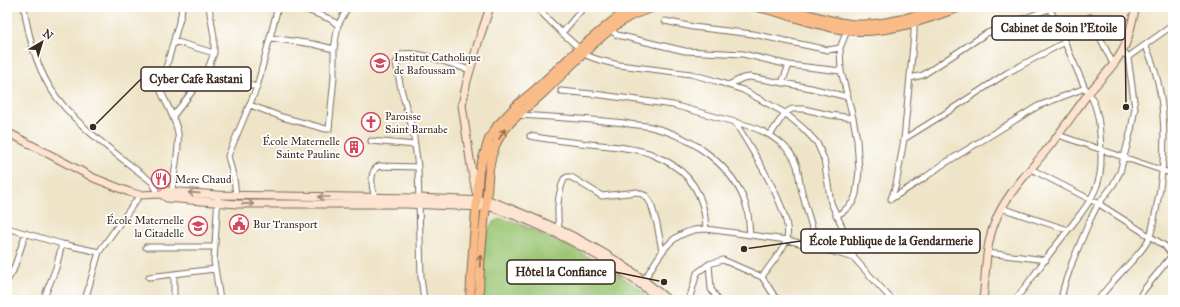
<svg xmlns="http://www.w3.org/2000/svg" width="1180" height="307" font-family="'IM FELL Great Primer',serif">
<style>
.pitch{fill:#9ac572;stroke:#6a7848}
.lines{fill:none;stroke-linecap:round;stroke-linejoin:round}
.street-casing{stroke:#7a6b59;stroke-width:7}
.secondary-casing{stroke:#7a6b59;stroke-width:9}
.primary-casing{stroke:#7a6b59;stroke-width:10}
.street{stroke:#fff;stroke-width:5}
.secondary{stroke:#fde4d0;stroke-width:7}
.primary{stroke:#f9bc89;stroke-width:8}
.oneway{stroke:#906c4e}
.oneway2{stroke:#9c8777}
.labels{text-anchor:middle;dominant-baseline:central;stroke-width:3.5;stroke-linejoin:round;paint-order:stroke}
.poi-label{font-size:11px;fill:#3b2a1e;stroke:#fff;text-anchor:start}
.leader{fill:none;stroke:#3b2a1e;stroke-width:1.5}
.callout-dot{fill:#3b2a1e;stroke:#fff;stroke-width:1.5}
.callout{fill:#fff;stroke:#3b2a1e;stroke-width:1.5}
.callout-label{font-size:12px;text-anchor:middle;font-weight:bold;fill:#3b2a1e}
</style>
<rect width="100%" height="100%" fill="#fff"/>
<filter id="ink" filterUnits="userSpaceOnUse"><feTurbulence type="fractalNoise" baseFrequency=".025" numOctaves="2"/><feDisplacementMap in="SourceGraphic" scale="8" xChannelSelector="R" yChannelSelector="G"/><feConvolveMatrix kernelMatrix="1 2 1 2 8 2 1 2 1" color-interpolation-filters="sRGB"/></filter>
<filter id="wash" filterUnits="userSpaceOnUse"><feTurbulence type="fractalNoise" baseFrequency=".012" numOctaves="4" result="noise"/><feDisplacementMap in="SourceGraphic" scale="16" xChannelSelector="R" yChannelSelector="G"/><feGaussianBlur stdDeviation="0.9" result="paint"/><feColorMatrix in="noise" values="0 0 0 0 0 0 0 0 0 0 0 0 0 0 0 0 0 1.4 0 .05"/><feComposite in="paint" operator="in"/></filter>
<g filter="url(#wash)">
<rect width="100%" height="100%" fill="#eee4c7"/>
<path class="pitch" d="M501 219C517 221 527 227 541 234 581 251 620 273 654 300H483L484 248 486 232 493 222Z"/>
</g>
<g filter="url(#ink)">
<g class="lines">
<defs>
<path id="street" d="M24 7C28 34 35 62 49 86 71 123 118 155 152 182L156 189 155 194
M299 7 330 19 338 25
M536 7 562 33 588 56 599 60 619 65 691 74 716 81 743 90 785 113 804 129 817 143 824 159 831 203 848 239 854 258
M1170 7 1173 13
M1090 17 1113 64
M665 21 693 27 753 34 828 50 840 48
M914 21V34L904 139 896 185 891 199 923 179 942 165 1038 106 1085 88
M611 30 617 35 685 51 743 54 789 65 841 71
M562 33 584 7
M271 38 313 44 334 49
M174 41 214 53
M1128 57 1173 25
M206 74 257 87
M910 78 923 75 987 33 1054 7
M782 83 789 65
M728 85 743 78 750 77 811 88 848 97
M561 91 602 95 673 105 749 126C768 132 791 146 797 166 799 176 800 186 803 196 807 213 814 229 816 247
M250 105 282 117 326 129H329L334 77V49L338 25 348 7
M518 115C554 117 589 119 624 123 633 125 643 125 651 127 691 136 733 165 746 205 749 215 749 225 750 235
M173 116 206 74 214 53V37L209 7
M770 135 785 113 792 109H804L830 115 853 118
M1058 135 1173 174
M530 136C550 140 570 142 590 144 609 146 627 147 645 152 651 153 656 157 662 159 692 173 705 197 706 229
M904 139 949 111 1007 73 1065 42
M371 141 415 145
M1031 169 1099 204 1165 246 1173 256
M172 192C173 173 180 152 178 133 175 117 166 104 160 89L181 15 182 7
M218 195 214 261 220 300
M236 195 234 179 228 156 257 87 278 7
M375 198C372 188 368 171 379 166L418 167
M1001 208 1068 230
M836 216 844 211 853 202 856 194 859 171 857 140 853 118 841 71 840 48 848 28
M7 228 62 244 99 252
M559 229C557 211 557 196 564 179L567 177H571L602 196 637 192 646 196 651 204 657 224 662 251
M146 247H214
M987 253 1046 260
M709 264 711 289 718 300
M149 277 215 269
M762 277 775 297 780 300
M7 281 13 271 26 233
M643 282C660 255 670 229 706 229L787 240 816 247 854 258 892 300
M43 300 56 268 62 244
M85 300 99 252 140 195
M174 300V274
M424 300 421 277 418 167 413 131 401 89 396 63 403 54C421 51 452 65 470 70
M689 300 697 273 709 264 723 260 762 277C769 266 781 253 786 241 797 218 748 144 735 122
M1015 300C1031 280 1045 259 1061 239 1076 219 1096 199 1100 174 1102 161 1101 146 1100 134 1099 118 1096 100 1085 88L1050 9
M1061 300 1064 286 1073 260 1090 220 1097 206 1113 185 1120 172 1131 130 1135 108 1128 57 1122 51
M1098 300C1107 287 1119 275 1130 263 1137 255 1146 247 1150 236 1153 228 1154 218 1156 210 1167 158 1169 94 1145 45
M1138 300 1143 291 1173 254"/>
<path id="secondary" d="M7 132 94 178 129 192 140 195 161 194 167 191 218 195 419 198 483 201 486 199C535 218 584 238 627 268 642 278 655 289 668 300
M476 192 471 166 462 105 467 81 478 43 490 7
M161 194 167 198 237 204H405L482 207 486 205C503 212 521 217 538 225 582 244 623 270 661 300
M983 300C986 274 985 246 995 222 1005 196 1027 174 1044 153 1060 134 1073 114 1088 94 1101 78 1118 63 1126 43 1130 33 1132 21 1135 11L1133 7"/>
<path id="primary" d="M757 7C787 13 816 26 846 30 885 35 924 20 960 7
M782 7C804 13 827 21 850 24 880 27 912 18 940 7
M470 300 472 264 479 171 489 139 497 126 518 104 536 89 579 49 609 24 622 14 636 7
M479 300C479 268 482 237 486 206 488 186 487 166 495 146 505 122 525 110 543 93 569 69 597 36 627 18 635 13 646 10 655 7"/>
</defs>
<use href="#street" class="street-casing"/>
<use href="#secondary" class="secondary-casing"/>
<use href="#primary" class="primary-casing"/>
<use href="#street" class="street"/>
<use href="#secondary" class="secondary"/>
<use href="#primary" class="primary"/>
</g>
<defs><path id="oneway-shaft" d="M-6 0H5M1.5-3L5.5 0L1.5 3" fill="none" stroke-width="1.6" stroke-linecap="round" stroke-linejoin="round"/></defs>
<g class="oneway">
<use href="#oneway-shaft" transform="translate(502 134) rotate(-58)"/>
<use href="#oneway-shaft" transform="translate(480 261) rotate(-87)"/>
</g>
<g class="oneway2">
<use href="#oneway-shaft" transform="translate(194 193) rotate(-176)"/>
<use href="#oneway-shaft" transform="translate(324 197) rotate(180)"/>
<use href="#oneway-shaft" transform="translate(248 204) rotate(1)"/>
</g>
</g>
<defs>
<symbol id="school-ring" viewBox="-11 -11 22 22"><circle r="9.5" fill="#fff" stroke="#d1495b" stroke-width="1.5"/><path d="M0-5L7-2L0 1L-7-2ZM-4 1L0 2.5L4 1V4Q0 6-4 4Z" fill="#d1495b"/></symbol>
<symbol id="church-ring" viewBox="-11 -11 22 22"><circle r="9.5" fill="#fff" stroke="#d1495b" stroke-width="1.5"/><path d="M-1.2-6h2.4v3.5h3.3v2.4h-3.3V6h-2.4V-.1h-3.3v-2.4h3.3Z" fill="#d1495b"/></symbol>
<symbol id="building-ring" viewBox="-11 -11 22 22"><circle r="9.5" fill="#fff" stroke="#d1495b" stroke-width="1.5"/><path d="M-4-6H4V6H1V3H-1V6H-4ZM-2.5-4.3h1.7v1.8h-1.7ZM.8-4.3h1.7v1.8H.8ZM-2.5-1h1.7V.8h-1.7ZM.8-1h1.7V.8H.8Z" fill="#d1495b"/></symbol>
<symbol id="restaurant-ring" viewBox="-11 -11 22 22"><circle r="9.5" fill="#fff" stroke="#d1495b" stroke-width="1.5"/><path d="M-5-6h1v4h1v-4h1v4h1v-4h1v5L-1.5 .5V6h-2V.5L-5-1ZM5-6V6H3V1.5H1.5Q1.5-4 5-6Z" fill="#d1495b"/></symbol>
<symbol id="civic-ring" viewBox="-11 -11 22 22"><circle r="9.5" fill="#fff" stroke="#d1495b" stroke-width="1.5"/><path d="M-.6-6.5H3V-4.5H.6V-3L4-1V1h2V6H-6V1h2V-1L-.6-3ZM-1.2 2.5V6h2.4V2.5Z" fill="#d1495b"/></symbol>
</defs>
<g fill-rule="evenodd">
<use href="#school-ring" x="369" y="52" width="22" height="22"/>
<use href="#church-ring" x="360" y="111" width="22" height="22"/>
<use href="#building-ring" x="343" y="136" width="22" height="22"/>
<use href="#restaurant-ring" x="150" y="168" width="22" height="22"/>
<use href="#civic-ring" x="228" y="213" width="22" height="22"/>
<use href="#school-ring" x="187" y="215" width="22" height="22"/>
</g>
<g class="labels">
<g class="poi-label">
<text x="394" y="57">Institut Catholique<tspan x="394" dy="13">de Bafoussam</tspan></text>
<text x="385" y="116">Paroisse<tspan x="385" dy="13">Saint Barnabe</tspan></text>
<text x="340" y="141" text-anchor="end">École Maternelle<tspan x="340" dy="13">Sainte Pauline</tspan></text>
<text x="175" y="179">Mere Chaud</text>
<text x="184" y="220" text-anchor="end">École Maternelle<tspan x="184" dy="13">la Citadelle</tspan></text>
<text x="253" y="224">Bur Transport</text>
</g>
</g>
<path class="leader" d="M1126 107L1125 28M93 127L141 79M744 249L801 241M664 282L615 272"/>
<g class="callout-dot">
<circle cx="1126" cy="107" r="4"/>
<circle cx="93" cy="127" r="4"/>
<circle cx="744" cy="249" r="4"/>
<circle cx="664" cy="282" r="4"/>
</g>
<g class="callout">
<rect x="992" y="16" width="133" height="24" rx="4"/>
<rect x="141" y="67" width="110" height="24" rx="4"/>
<rect x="801" y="229" width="179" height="24" rx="4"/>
<rect x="507" y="260" width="108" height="24" rx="4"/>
</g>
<g class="callout-label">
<text x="1059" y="32">Cabinet de Soin l'Etoile</text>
<text x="196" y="83">Cyber Cafe Rastani</text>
<text x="891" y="245">École Publique de la Gendarmerie</text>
<text x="561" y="276">Hôtel la Confiance</text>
</g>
<rect width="1180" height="307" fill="none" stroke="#fff" stroke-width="24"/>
<g transform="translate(42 42) rotate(38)" stroke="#ffffff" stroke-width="3" paint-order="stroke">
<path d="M0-3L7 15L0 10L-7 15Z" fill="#3b2a1e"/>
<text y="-6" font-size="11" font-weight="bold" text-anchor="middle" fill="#3b2a1e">N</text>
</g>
</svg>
